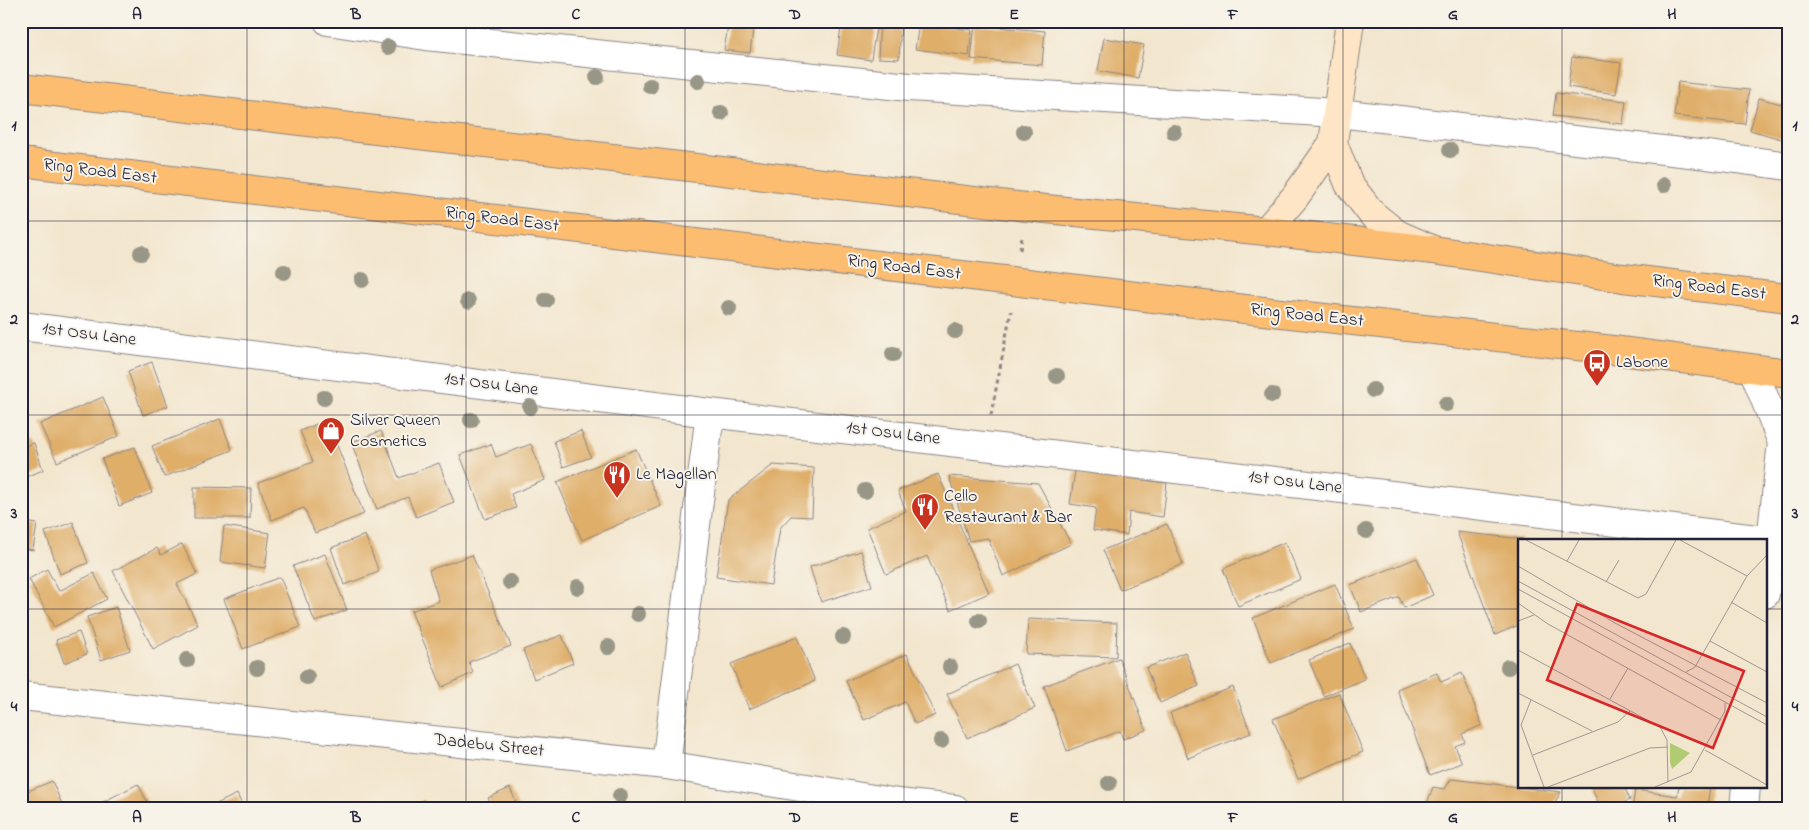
<svg xmlns="http://www.w3.org/2000/svg" width="1809" height="830" font-family="'Indie Flower',sans-serif">
<style>
.building{fill:#dfae69}
.lines{fill:none;stroke-linecap:round;stroke-linejoin:round}
.street-casing{stroke:#8a8484;stroke-width:30}
.secondary-casing{stroke:#8a8484;stroke-width:30}
.primary-casing{stroke:#8a8484;stroke-width:30}
.path{stroke:#8a8484;stroke-width:3;stroke-dasharray:4 4;stroke-linecap:butt}
.street{stroke:#fff;stroke-width:28}
.secondary{stroke:#fee5c5;stroke-width:28}
.primary{stroke:#fdbd6f;stroke-width:28}
.tree{fill:#989686}
.grid{fill:none;stroke:#22223b;stroke-width:1;stroke-opacity:0.55}
.labels{text-anchor:middle;dominant-baseline:central;stroke-width:4;stroke-linejoin:round;paint-order:stroke}
.street-label{font-size:18px;fill:#22223b;stroke:#f7f3e8}
.poi-label{font-size:18px;fill:#22223b;stroke:#f7f3e8;text-anchor:start}
.inset-road{fill:none;stroke:#9f9893;stroke-width:1}
.view{fill:#d62828;fill-opacity:0.15;stroke:#d62828;stroke-width:2.5}
.inset-edge{fill:none;stroke:#22223b;stroke-width:2.5}
.neatline{fill:none;stroke:#22223b;stroke-width:2}
.grid-label{font-size:16px;text-anchor:middle;font-weight:bold;fill:#22223b}
</style>
<rect width="100%" height="100%" fill="#f7f3e8"/>
<filter id="ink" filterUnits="userSpaceOnUse"><feTurbulence type="fractalNoise" baseFrequency=".02" numOctaves="2"/><feDisplacementMap in="SourceGraphic" scale="10" xChannelSelector="R" yChannelSelector="G"/><feConvolveMatrix kernelMatrix="1 2 1 2 8 2 1 2 1" color-interpolation-filters="sRGB"/></filter>
<filter id="wash" filterUnits="userSpaceOnUse"><feTurbulence type="fractalNoise" baseFrequency=".0096" numOctaves="4" result="noise"/><feDisplacementMap in="SourceGraphic" scale="20" xChannelSelector="R" yChannelSelector="G"/><feGaussianBlur stdDeviation="1.12" result="paint"/><feColorMatrix in="noise" values="0 0 0 0 0 0 0 0 0 0 0 0 0 0 0 0 0 1.4 0 .05"/><feComposite in="paint" operator="in"/></filter>
<g filter="url(#wash)">
<rect width="100%" height="100%" fill="#f3e6ce"/>
<g id="blocks">
<path class="building" d="M729 21H754L750 53 724 50Z
M842 21H877L871 60 837 55Z
M880 21H901L899 59 878 58Z
M919 23 972 30 969 56 915 49Z
M975 25 1045 31 1042 65 971 59Z
M1104 38 1144 45 1138 78 1098 71Z
M1572 57 1621 63 1616 94 1568 87Z
M1678 82 1749 90 1745 124 1674 116Z
M1556 93 1626 101 1623 124 1553 116Z
M1759 98 1788 106V141L1750 130Z
M152 362 168 406 143 415 128 371Z
M103 397 119 436 57 462 40 424Z
M220 419 232 450 164 477 152 446Z
M327 420 364 514 315 533 304 508 272 520 258 483 313 462 300 431Z
M381 431 399 478 439 463 454 502 416 517 408 497 377 509 351 442Z
M581 431 591 457 563 467 554 441Z
M34 443 43 470 21 479V447Z
M491 444 496 457 531 444 545 480 511 494 516 508 485 519 460 455Z
M135 447 152 493 119 506 102 459Z
M636 449 661 506 582 540 557 482Z
M773 465 814 468 812 517 791 516 780 528 771 585 716 577 728 500Z
M1075 471 1167 483 1163 517 1129 512 1127 535 1093 530 1096 508 1070 504Z
M938 474 989 593 950 610 927 556 886 574 867 528 906 511 898 491Z
M949 476 1038 483 1071 544 1003 576 988 538 969 541Z
M194 487 251 488 250 518H194Z
M21 521 37 524 33 550 21 548Z
M73 522 88 563 60 574 45 532Z
M1167 524 1183 564 1120 590 1103 550Z
M224 526 270 533 265 568 220 562Z
M1457 532 1523 539 1519 540V625L1495 635Z
M365 535 379 572 344 585 331 548Z
M1285 542 1301 579 1238 606 1223 569Z
M182 544 197 574 177 584 198 625 153 649 113 571 157 548 161 555Z
M861 551 872 586 821 602 810 567Z
M325 554 347 610 315 622 293 566Z
M472 555 511 646 469 662 473 673 442 687 411 611 439 601 429 570Z
M1417 558 1433 595 1404 608 1399 597 1361 612 1350 585Z
M47 569 59 591 94 573 107 599 54 627 29 579Z
M280 577 300 627 243 649 224 599Z
M1335 584 1354 629 1271 663 1253 618Z
M116 607 130 650 101 660 87 617Z
M1028 619 1117 623 1116 657 1026 654Z
M79 632 87 654 64 663 56 640Z
M562 635 573 663 534 679 523 650Z
M797 637 815 681 749 709 731 664Z
M1350 643 1365 679 1324 696 1309 660Z
M1185 652 1199 686 1160 703 1146 668Z
M907 654 935 715 915 724 905 702 864 720 846 681Z
M1119 658 1146 730 1123 739 1120 731 1067 751 1044 686Z
M1015 664 1035 708 967 738 947 694Z
M1437 673 1441 682 1462 673 1482 725 1462 734 1465 742 1455 746 1462 763 1430 775 1397 689Z
M1233 687 1251 733 1188 758 1170 713Z
M1339 693 1363 752 1298 779 1273 719Z
M1787 768 1788 794 1783 795Z
M1451 779 1561 792 1551 809H1425L1433 787 1445 789Z
M52 781 64 809H21V794Z
M138 784 151 809H89Z
M1591 786H1624L1630 800 1610 809H1601Z
M1679 786H1710L1707 809H1632L1635 790 1677 796Z
M510 788 519 809H493L488 798Z
M237 794 244 809H206Z
M424 800 427 809H403Z"/>
</g>
</g>
<g filter="url(#ink)">
<use href="#blocks" fill-opacity="0" stroke="#8a8484" stroke-width="1"/>
<g class="lines">
<defs>
<path id="street" d="M328 21 426 36 909 87 1338 113 1707 155 1788 166
M21 326 710 413 1765 540
M1753 369 1782 442 1765 594
M21 696 666 765 898 803 955 809
M666 765 710 413
M1744 809 1746 786"/>
<path id="secondary" d="M1333 143 1349 184 1372 214 1397 234 1429 248
M1266 231 1295 197 1333 143 1350 21"/>
<path id="primary" d="M21 88 1026 207 1266 231 1433 250 1623 278 1788 298
M21 162 1245 309 1613 350 1788 373"/>
</defs>
<use href="#street" class="street-casing"/>
<use href="#secondary" class="secondary-casing"/>
<use href="#primary" class="primary-casing"/>
<path class="path" d="M1020 250 1022 237
M991 415 1011 311"/>
<use href="#street" class="street"/>
<use href="#secondary" class="secondary"/>
<use href="#primary" class="primary"/>
</g>
<g class="tree">
<circle cx="388" cy="47" r="8"/>
<circle cx="597" cy="77" r="8"/>
<circle cx="698" cy="81" r="8"/>
<circle cx="650" cy="86" r="8"/>
<circle cx="721" cy="113" r="8"/>
<circle cx="1024" cy="132" r="8"/>
<circle cx="1174" cy="132" r="8"/>
<circle cx="1450" cy="150" r="8"/>
<circle cx="1664" cy="185" r="8"/>
<circle cx="141" cy="253" r="8"/>
<circle cx="284" cy="272" r="8"/>
<circle cx="362" cy="280" r="8"/>
<circle cx="546" cy="300" r="8"/>
<circle cx="468" cy="301" r="8"/>
<circle cx="729" cy="308" r="8"/>
<circle cx="955" cy="331" r="8"/>
<circle cx="893" cy="354" r="8"/>
<circle cx="1057" cy="376" r="8"/>
<circle cx="1373" cy="390" r="8"/>
<circle cx="1272" cy="395" r="8"/>
<circle cx="324" cy="398" r="8"/>
<circle cx="1446" cy="404" r="8"/>
<circle cx="530" cy="407" r="8"/>
<circle cx="471" cy="420" r="8"/>
<circle cx="865" cy="491" r="8"/>
<circle cx="1366" cy="531" r="8"/>
<circle cx="510" cy="582" r="8"/>
<circle cx="578" cy="587" r="8"/>
<circle cx="638" cy="614" r="8"/>
<circle cx="979" cy="621" r="8"/>
<circle cx="843" cy="637" r="8"/>
<circle cx="608" cy="647" r="8"/>
<circle cx="187" cy="660" r="8"/>
<circle cx="950" cy="667" r="8"/>
<circle cx="1508" cy="667" r="8"/>
<circle cx="257" cy="668" r="8"/>
<circle cx="307" cy="677" r="8"/>
<circle cx="941" cy="741" r="8"/>
<circle cx="1109" cy="783" r="8"/>
<circle cx="620" cy="796" r="8"/>
</g>
</g>
<path class="grid" d="M247 21V809M466 21V809M685 21V809M904 21V809M1124 21V809M1343 21V809M1562 21V540M21 221H1788M21 415H1788M21 609H1519M1765 609H1788M1562 786V809"/>
<defs>
<symbol id="bus-pin" viewBox="-11 -11 22 30"><path d="M0 17L-7.5 6A9.5 9.5 0 1 1 7.5 6Z" fill="#c8321e" stroke="#f7f3e8"/><path d="M-5-6H5V4H4V6H2V4H-2V6H-4V4H-5ZM-3.5-4V0h7V-4ZM-3.5 1.2v1.5H-2V1.2ZM2 1.2v1.5H3.5V1.2Z" fill="#fff"/></symbol>
<symbol id="shop-pin" viewBox="-11 -11 22 30"><path d="M0 17L-7.5 6A9.5 9.5 0 1 1 7.5 6Z" fill="#c8321e" stroke="#f7f3e8"/><path d="M-5-2.5h2.3a2.7 3.5 0 0 1 5.4 0H5L5.5 6h-11ZM-1.5-2.5h3a1.5 2.3 0 0 0-3 0Z" fill="#fff"/></symbol>
<symbol id="restaurant-pin" viewBox="-11 -11 22 30"><path d="M0 17L-7.5 6A9.5 9.5 0 1 1 7.5 6Z" fill="#c8321e" stroke="#f7f3e8"/><path d="M-5-6h1v4h1v-4h1v4h1v-4h1v5L-1.5 .5V6h-2V.5L-5-1ZM5-6V6H3V1.5H1.5Q1.5-4 5-6Z" fill="#fff"/></symbol>
</defs>
<g fill-rule="evenodd">
<use href="#bus-pin" x="1581" y="347" width="32" height="43"/>
<use href="#shop-pin" x="315" y="415" width="32" height="43"/>
<use href="#restaurant-pin" x="601" y="459" width="32" height="43"/>
<use href="#restaurant-pin" x="909" y="491" width="32" height="43"/>
</g>
<g class="labels">
<g class="street-label">
<text transform="translate(100 172) rotate(7)">Ring Road East</text>
<text transform="translate(502 220) rotate(7)">Ring Road East</text>
<text transform="translate(904 268) rotate(7)">Ring Road East</text>
<text transform="translate(1709 288) rotate(7)">Ring Road East</text>
<text transform="translate(1307 316) rotate(6)">Ring Road East</text>
<text transform="translate(89 335) rotate(7)">1st Osu Lane</text>
<text transform="translate(491 385) rotate(7)">1st Osu Lane</text>
<text transform="translate(893 434) rotate(7)">1st Osu Lane</text>
<text transform="translate(1295 483) rotate(7)">1st Osu Lane</text>
<text transform="translate(489 746) rotate(6)">Dadebu Street</text>
</g>
<g class="poi-label">
<text x="1616" y="363">Labone</text>
<text x="350" y="421">Silver Queen<tspan x="350" dy="21">Cosmetics</tspan></text>
<text x="636" y="475">Le Magellan</text>
<text x="944" y="497">Cello<tspan x="944" dy="21">Restaurant &amp; Bar</tspan></text>
</g>
</g>
<g transform="translate(1518 539)">
<rect width="249" height="249" fill="#f3e6ce"/>
<path d="M152 204 172 214 154 230 152 223Z" fill="#b0cb71"/>
<path class="inset-road" d="M8 1 120 59 128 55 158 1M162 1 229 37M49 22 61 1M0 27 97 84 249 164M0 42 249 178M88 43 101 21M0 50 249 186M213 63 249 84M0 64 30 85 203 181M0 82 16 76M192 102 249 133M0 111 142 188 149 201 150 243M168 133 177 128 229 37 249 16M0 154 74 192M92 160 110 129M13 161 3 186 26 248M187 211 249 246M15 216 100 183 112 172M30 248 132 209 150 208M137 248 173 233 207 172V164"/>
<path class="view" d="M59 65 226 132 195 209 29 141Z"/>
<rect width="249" height="249" class="inset-edge"/>
</g>
<rect width="1809" height="830" fill="none" stroke="#f7f3e8" stroke-width="55"/>
<rect x="28" y="28" width="1754" height="774" class="neatline"/>
<g class="grid-label">
<text x="137" y="19">A</text>
<text x="356" y="19">B</text>
<text x="576" y="19">C</text>
<text x="795" y="19">D</text>
<text x="1014" y="19">E</text>
<text x="1233" y="19">F</text>
<text x="1453" y="19">G</text>
<text x="1672" y="19">H</text>
<text x="14" y="130">1</text>
<text x="1795" y="130">1</text>
<text x="14" y="324">2</text>
<text x="1795" y="324">2</text>
<text x="14" y="518">3</text>
<text x="1795" y="518">3</text>
<text x="14" y="711">4</text>
<text x="1795" y="711">4</text>
<text x="137" y="822">A</text>
<text x="356" y="822">B</text>
<text x="576" y="822">C</text>
<text x="795" y="822">D</text>
<text x="1014" y="822">E</text>
<text x="1233" y="822">F</text>
<text x="1453" y="822">G</text>
<text x="1672" y="822">H</text>
</g>
</svg>
